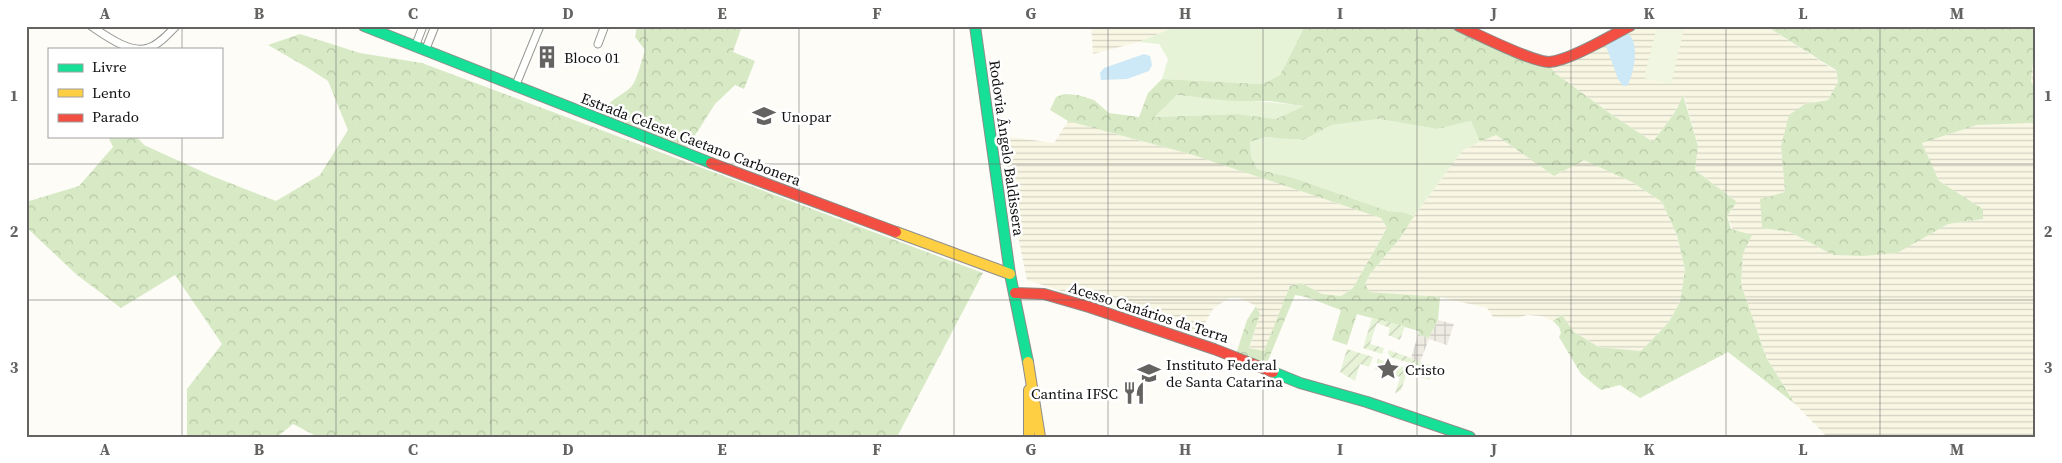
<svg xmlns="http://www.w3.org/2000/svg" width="2062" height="463" font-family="'Source Serif 4',serif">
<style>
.farmland{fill:url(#farmland-rules)}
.grass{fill:#e7f3d7}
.forest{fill:url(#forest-crowns);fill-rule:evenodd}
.garden{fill:url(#garden-furrows)}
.pitch{fill:#f0f6e1}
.plaza{fill:url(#plaza-grid)}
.water{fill:#cde8f7}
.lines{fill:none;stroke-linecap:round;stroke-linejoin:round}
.street-casing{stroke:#979795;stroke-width:9}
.fast-casing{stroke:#8e8d8b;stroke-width:12}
.slow-casing{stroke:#8e8d8b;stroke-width:12}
.jam-casing{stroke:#8e8d8b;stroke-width:12}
.street{stroke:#fffffe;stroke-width:7}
.fast{stroke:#16e098;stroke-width:10}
.slow{stroke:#ffcf43;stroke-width:10}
.jam{stroke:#f24e42;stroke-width:10}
.grid{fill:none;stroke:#646362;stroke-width:1;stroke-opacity:0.55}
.labels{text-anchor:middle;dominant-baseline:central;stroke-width:5;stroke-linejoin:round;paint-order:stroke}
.poi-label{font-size:15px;fill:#111;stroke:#fff;text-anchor:start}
.street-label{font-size:15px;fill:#111;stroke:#fff}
.neatline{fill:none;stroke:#646362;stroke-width:2}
.grid-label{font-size:16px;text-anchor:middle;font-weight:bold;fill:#646362}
</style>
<defs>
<pattern id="farmland-rules" width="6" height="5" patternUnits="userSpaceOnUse" patternTransform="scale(1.25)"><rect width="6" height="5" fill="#f9f7e4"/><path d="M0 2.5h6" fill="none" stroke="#d4d3c3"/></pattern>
<pattern id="forest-crowns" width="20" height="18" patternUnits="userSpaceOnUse" patternTransform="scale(1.25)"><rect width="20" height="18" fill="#d8eac5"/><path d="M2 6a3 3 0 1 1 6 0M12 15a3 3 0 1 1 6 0" fill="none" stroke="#b8c8a8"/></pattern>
<pattern id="garden-furrows" width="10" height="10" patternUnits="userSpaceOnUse" patternTransform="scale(1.25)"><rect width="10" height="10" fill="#e7f3d7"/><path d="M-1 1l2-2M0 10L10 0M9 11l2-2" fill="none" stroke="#c5cfb8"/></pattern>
<pattern id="plaza-grid" width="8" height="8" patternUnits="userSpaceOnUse" patternTransform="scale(1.25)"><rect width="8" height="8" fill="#edebe2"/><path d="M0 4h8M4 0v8" fill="none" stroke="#cac8c1"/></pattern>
</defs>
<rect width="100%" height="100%" fill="#fdfcf7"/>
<path class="farmland" d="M1091 26H1177L1139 42 1093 54Z
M1630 26H1766L1836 71 1838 82 1828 100 1805 104 1781 146 1785 192 1763 228 1790 232 1833 255 1864 256 1896 253 1948 224 1983 219V209L1939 181 1922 143 1977 125 2036 123V437H1827L1795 404 1766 357 1741 284 1743 253 1727 216 1737 202 1695 170 1698 146 1684 96 1677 109 1653 142 1611 114 1555 73 1547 62Z
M2036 57V87L2031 82 2033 61Z
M1068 121 1193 155 1381 218 1387 228 1353 288 1341 296 1322 294 1301 283 1290 286 1264 352 1249 349 1260 314 1256 306 1240 298H1229L1213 309 1198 335 1027 280 1006 178 1003 136 1054 143Z
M1496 135 1554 176 1584 159 1632 182 1662 202 1677 235 1685 270 1680 302 1668 323 1641 351 1600 347 1574 332 1562 315 1553 321 1541 316 1527 315 1517 318 1493 317 1487 308 1439 297 1370 292 1365 284 1370 274 1401 237 1414 216 1463 150Z"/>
<path class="grass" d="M1177 26H1305L1280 75 1262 84 1162 79 1168 59 1159 44 1139 42Z
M1177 95C1220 100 1262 100 1305 106L1276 119 1238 114 1153 117Z
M1379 119 1437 129 1471 121 1480 142 1463 150 1414 216 1402 212 1388 211 1294 178 1257 169 1251 156 1250 142 1265 137 1303 140 1332 125Z"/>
<path class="forest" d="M637 26H742L733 52 755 61 744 89 735 85 715 104 685 151 602 118C605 100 621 97 631 87 637 81 642 59 645 50L635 37Z
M1305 26H1459L1547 62 1555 73 1611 114 1653 142 1677 109 1683 95 1698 146 1695 170 1737 202 1727 216 1731 229 1752 235 1743 253 1741 284 1766 357 1795 404 1728 352 1640 398 1620 385 1601 390 1581 374 1559 337 1561 333 1559 327 1553 321 1562 315 1574 332 1599 347 1641 351 1668 323 1680 302 1685 270 1677 235 1662 202 1632 182 1584 160 1554 176 1496 135 1480 142 1471 121 1437 129 1379 119 1332 125 1303 140 1265 137 1250 142 1251 156 1257 169 1294 178 1388 211 1402 212 1414 216 1401 237 1370 274 1365 284 1370 292 1440 297 1438 320 1429 338 1418 335 1419 331 1357 314 1347 345 1332 340 1341 310C1325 305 1312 297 1295 295L1267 363 1236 354 1247 320 1256 306 1260 314 1249 348 1264 351 1290 286 1301 283 1322 294 1341 296 1353 288 1387 228 1381 218 1193 155 1068 121 1050 110 1056 97 1064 94 1078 95 1094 100 1109 113 1139 117 1148 93 1162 79 1262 84 1280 75ZM1177 95 1231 101H1270L1304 106 1276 119 1238 114 1154 117Z
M1766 26H2036V57L2033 61 2031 82 2036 87V123L1977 125 1922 143 1939 181 1983 209V219L1948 224 1897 253 1864 256 1833 255 1790 232 1762 228 1760 199 1785 192 1781 146 1789 115 1805 104 1828 100 1838 82 1836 70Z
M300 34 360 53 422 63 983 273 897 437H318L293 424 277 437H187V389L222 344 175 275 121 308 77 275 26 227V202L79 186 113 147 108 136H136L144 145 212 176 276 201 320 175 348 130 328 81 308 68 268 45Z"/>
<path class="garden" d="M1372 318 1405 326 1400 340 1388 335 1390 328 1377 323 1370 344 1384 348 1382 354 1363 348Z
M1347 349 1373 357 1369 367 1360 364 1355 381 1340 372Z
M1389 350 1435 367 1433 370 1387 356Z
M1378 359 1431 376 1430 380 1407 373 1401 390 1395 394 1400 377 1375 369Z"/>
<path class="pitch" d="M1657 26H1672L1684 29 1671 84 1644 78Z"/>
<path class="plaza" d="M1438 320 1454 324 1447 345 1429 339 1420 362 1411 358 1418 335 1429 338Z"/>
<path class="water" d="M1628 34C1640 41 1634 76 1627 86H1623L1618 79 1606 46 1621 36Z
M1144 54 1150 56 1152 65 1149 71 1127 79 1101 80 1100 73 1104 68Z"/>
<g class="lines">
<defs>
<path id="street" d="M91 26C106 36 130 54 148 48 159 45 168 34 176 26
M598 44 604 28 602 26
M415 47 423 26
M425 51 435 26
M515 87 540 26"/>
<path id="fast" d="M364 26 711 163
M975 26 1010 274 1028 362
M1273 372 1300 383 1367 402 1470 437"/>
<path id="slow" d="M896 232 1010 274
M1028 362 1040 437
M1029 390V437"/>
<path id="jam" d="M1459 26C1477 34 1532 62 1549 62 1569 61 1610 36 1630 26
M711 163 896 232
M1015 293 1044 294 1089 307 1214 349 1273 372"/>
</defs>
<use href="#street" class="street-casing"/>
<use href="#fast" class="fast-casing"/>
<use href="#slow" class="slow-casing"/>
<use href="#jam" class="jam-casing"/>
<use href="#street" class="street"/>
<use href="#fast" class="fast"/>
<use href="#slow" class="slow"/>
<use href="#jam" class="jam"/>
</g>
<path class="grid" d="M182 26V49M336 26V437M491 26V437M645 26V437M799 26V437M954 26V437M1108 26V437M1263 26V437M1417 26V437M1571 26V437M1726 26V437M1880 26V437M182 136V437M26 164H2036M26 300H2036"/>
<defs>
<symbol id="building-bare" viewBox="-9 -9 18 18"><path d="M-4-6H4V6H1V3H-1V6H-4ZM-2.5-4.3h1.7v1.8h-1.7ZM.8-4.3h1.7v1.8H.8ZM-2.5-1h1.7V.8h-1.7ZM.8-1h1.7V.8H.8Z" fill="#646362" stroke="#fff" stroke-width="2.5" paint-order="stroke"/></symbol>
<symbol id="university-bare" viewBox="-9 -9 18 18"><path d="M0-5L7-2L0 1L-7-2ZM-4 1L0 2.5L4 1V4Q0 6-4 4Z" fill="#646362" stroke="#fff" stroke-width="2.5" paint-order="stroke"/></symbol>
<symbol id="sight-bare" viewBox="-9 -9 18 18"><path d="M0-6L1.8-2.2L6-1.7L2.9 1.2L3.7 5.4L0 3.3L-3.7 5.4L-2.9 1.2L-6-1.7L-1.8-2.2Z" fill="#646362" stroke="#fff" stroke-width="2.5" paint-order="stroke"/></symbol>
<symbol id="restaurant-bare" viewBox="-9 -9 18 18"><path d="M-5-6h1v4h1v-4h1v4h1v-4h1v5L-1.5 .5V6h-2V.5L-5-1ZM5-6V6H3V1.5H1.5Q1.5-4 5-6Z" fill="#646362" stroke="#fff" stroke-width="2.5" paint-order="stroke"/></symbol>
</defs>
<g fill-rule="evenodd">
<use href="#building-bare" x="531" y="41" width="32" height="32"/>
<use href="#university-bare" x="748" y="100" width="32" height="32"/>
<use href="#sight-bare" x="1372" y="353" width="32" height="32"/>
<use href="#university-bare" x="1133" y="357" width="32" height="32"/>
<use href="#restaurant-bare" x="1118" y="377" width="32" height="32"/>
</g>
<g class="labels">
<g class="poi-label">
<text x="564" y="57">Bloco 01</text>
<text x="781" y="116">Unopar</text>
<text x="1166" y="364">Instituto Federal<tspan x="1166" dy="17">de Santa Catarina</tspan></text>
<text x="1405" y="369">Cristo</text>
<text x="1118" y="393" text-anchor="end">Cantina IFSC</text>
</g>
<g class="street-label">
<text transform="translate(691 139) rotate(21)">Estrada Celeste Caetano Carbonera</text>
<text transform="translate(1007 148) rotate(82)">Rodovia Ângelo Baldissera</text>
<text transform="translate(1149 312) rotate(18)">Acesso Canários da Terra</text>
</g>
</g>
<rect width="2062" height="463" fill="none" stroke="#ffffff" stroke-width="55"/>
<rect x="48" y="48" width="175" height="90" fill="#ffffff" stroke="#a0a0a0"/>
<rect x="58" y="64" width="25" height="8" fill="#16e098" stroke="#a0a0a0"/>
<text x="92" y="72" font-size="15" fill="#111111">Livre</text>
<rect x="58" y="89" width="25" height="8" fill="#ffcf43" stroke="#a0a0a0"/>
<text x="92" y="98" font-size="15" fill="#111111">Lento</text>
<rect x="58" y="114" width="25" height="8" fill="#f24e42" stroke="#a0a0a0"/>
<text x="92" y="122" font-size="15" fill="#111111">Parado</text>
<rect x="28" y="28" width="2006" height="408" class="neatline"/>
<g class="grid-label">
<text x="105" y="19">A</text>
<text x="259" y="19">B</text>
<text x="413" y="19">C</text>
<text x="568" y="19">D</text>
<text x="722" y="19">E</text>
<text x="877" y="19">F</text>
<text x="1031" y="19">G</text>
<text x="1185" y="19">H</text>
<text x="1340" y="19">I</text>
<text x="1494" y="19">J</text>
<text x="1649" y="19">K</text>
<text x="1803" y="19">L</text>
<text x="1957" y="19">M</text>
<text x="14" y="101">1</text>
<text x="2048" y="101">1</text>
<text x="14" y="237">2</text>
<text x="2048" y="237">2</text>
<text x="14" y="373">3</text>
<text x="2048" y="373">3</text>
<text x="105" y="455">A</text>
<text x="259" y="455">B</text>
<text x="413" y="455">C</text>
<text x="568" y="455">D</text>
<text x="722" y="455">E</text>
<text x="877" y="455">F</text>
<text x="1031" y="455">G</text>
<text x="1185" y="455">H</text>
<text x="1340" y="455">I</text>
<text x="1494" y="455">J</text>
<text x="1649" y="455">K</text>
<text x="1803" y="455">L</text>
<text x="1957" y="455">M</text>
</g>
</svg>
